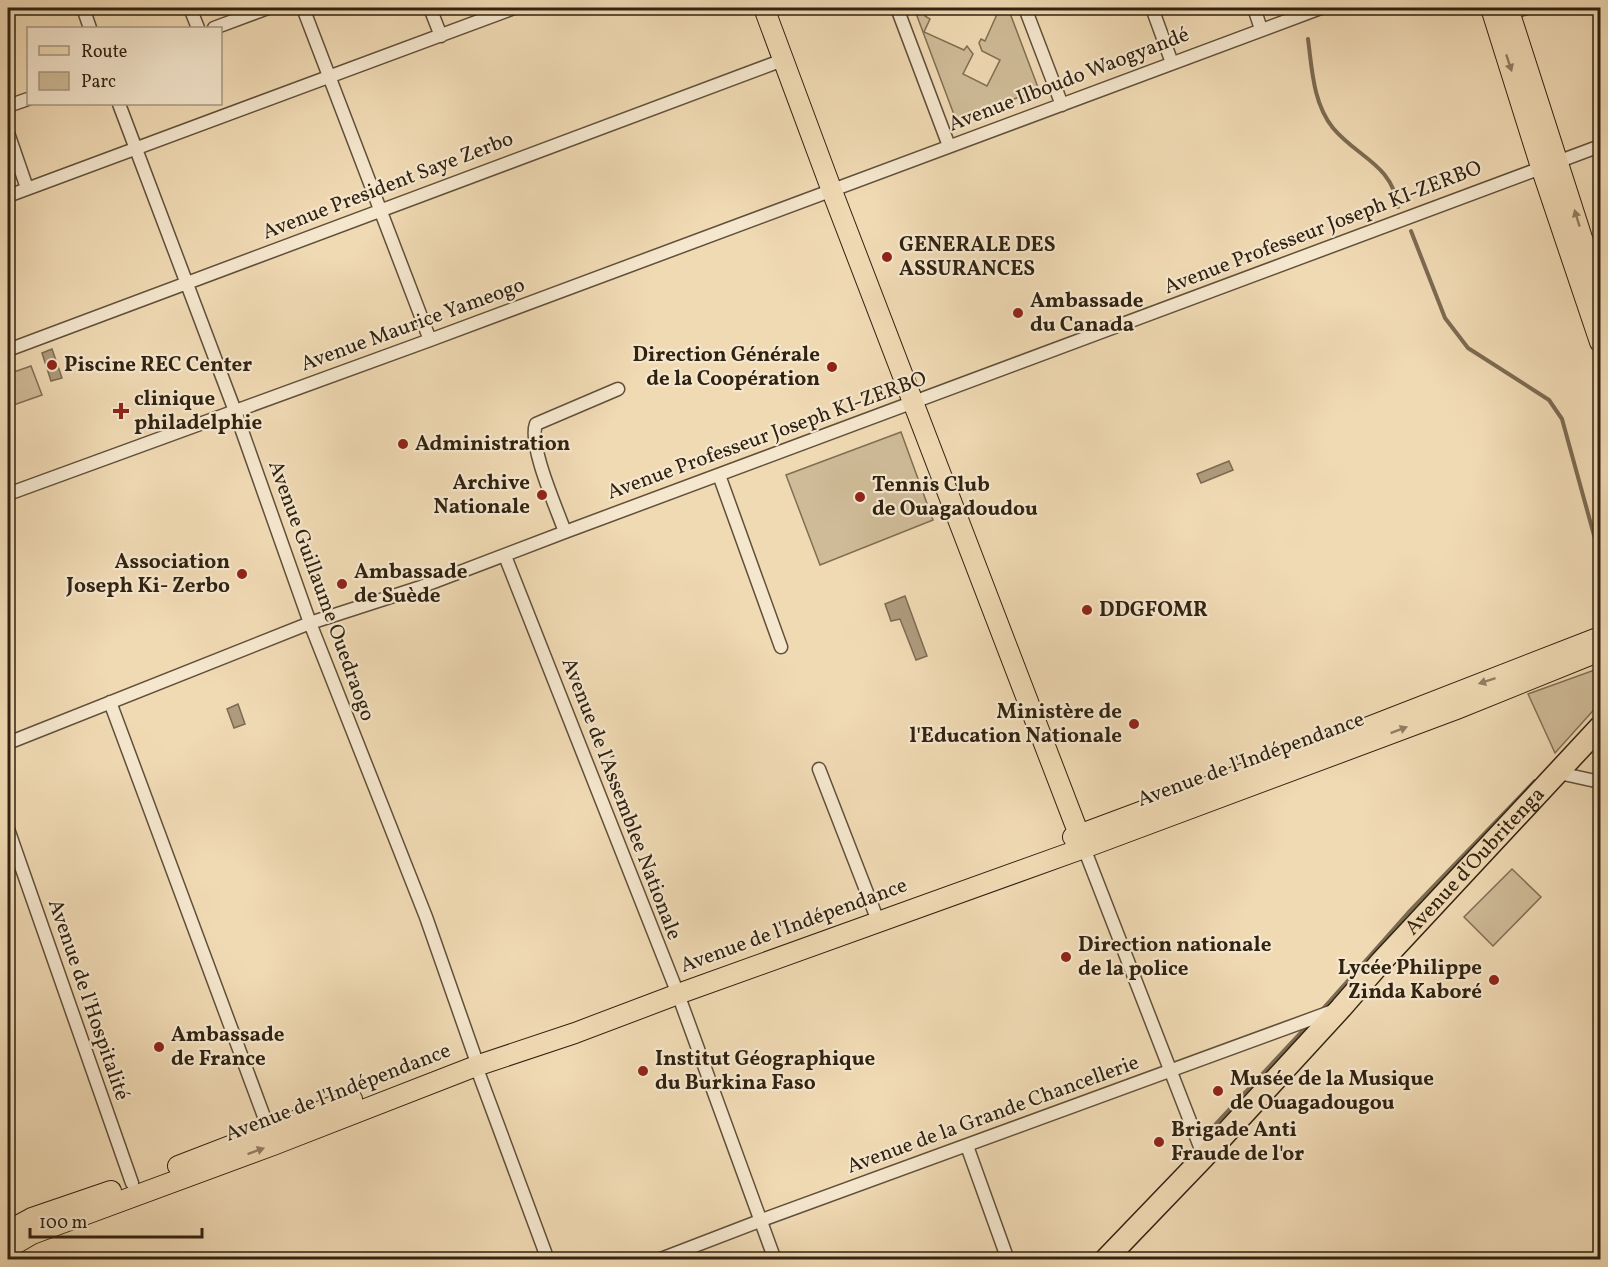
<svg xmlns="http://www.w3.org/2000/svg" width="1608" height="1267" font-family="Vollkorn,serif">
<style>
.green{fill:#cfbb98;stroke:#806e54;stroke-width:1.5}
.water{fill:#af9b7d;stroke:#7c6b52;stroke-width:1.5}
.lines{fill:none;stroke-linecap:round;stroke-linejoin:round}
.stream{stroke:#7c6b52;stroke-width:4}
.minor-casing{stroke:#60503a;stroke-width:15}
.primary-casing{stroke:#302211;stroke-width:22}
.trunk-casing{stroke:#302211;stroke-width:24}
.minor{stroke:#f5e7ce;stroke-width:12}
.primary{stroke:#f0dab4;stroke-width:20}
.trunk{stroke:#f0dab4;stroke-width:21}
.oneway{fill:#907e62}
.poi-dot{fill:#8f2418;stroke:#f5e7ce;stroke-width:2}
.labels{text-anchor:middle;dominant-baseline:central;stroke-width:4.5;stroke-linejoin:round;paint-order:stroke}
.street-label{font-size:21px;fill:#302211;stroke:#f5e7ce}
.poi-label{font-size:21px;font-weight:bold;fill:#302211;stroke:#f5e7ce;text-anchor:start}
</style>
<rect width="100%" height="100%" fill="#f0dab4"/>
<filter id="stains"><feTurbulence type="fractalNoise" baseFrequency=".00333" numOctaves="4"/><feColorMatrix values="0 0 0 0 .2 0 0 0 0 .09 0 0 0 0 .02 0 0 0 .5 -.17"/></filter>
<radialGradient id="worn" r=".72"><stop offset=".6" stop-color="#630" stop-opacity="0"/><stop offset="1" stop-color="#630" stop-opacity=".3"/></radialGradient>
<path class="green" d="M914 8H929L925 16 930 19 924 32 964 50 967 46 973 54 963 74 987 86 1000 60 982 51 979 43 981 39 985 41 998 12 989 8H1008L1039 90 956 120Z
M31 366 42 395 8 407V374Z
M901 432 933 520 820 565 786 475Z
M1600 668V703L1555 753 1528 694Z
M1512 869 1541 897 1493 946 1464 917Z"/>
<path class="water" d="M52 349 62 378 51 381 42 353Z
M1229 461 1233 470 1201 483 1197 474Z
M905 596 927 656 916 660 900 619 891 621 885 604Z
M238 704 245 724 234 728 227 709Z"/>
<g class="lines">
<path class="stream" d="M1308 39C1312 69 1313 103 1333 128 1358 158 1392 164 1398 207
M1411 231 1445 318 1468 348 1549 400 1562 419 1600 557
M1321 1011 1408 913 1535 781
M1212 1128 1308 1025"/>
<defs>
<path id="minor" d="M83 8 90 28
M190 8 198 28
M303 8 430 340
M430 8 441 36
M897 8 949 146
M1025 8 1062 105
M1152 8 1172 63
M1254 8 1261 29
M1503 8 1515 11 1527 8
M214 28 268 8
M119 104 235 411 310 623 426 917 475 1057 476 1066 548 1260
M8 106 28 99
M8 133 27 188
M8 196 514 8
M8 350 783 60
M719 475 781 647
M8 494 430 340 1321 8
M565 532C557 509 528 445 536 424L618 389
M505 556 678 994 775 1260
M110 702 269 1130
M8 743 310 623 418 588 565 532 1600 146
M819 769 878 921
M1559 773 1600 782
M8 829 132 1183
M1084 848 1204 1157
M967 1146 1008 1260
M658 1260 762 1220 1333 1011"/>
<path id="primary" d="M764 8 832 191 1083 845
M1491 8 1541 167 1600 342
M1508 8 1600 294
M1073 837 1371 726 1600 637
M178 1166 352 1099
M8 1231 32 1218 111 1191
M8 1251 13 1245 32 1234 273 1145 476 1066 575 1033 678 994 1084 848 1454 710 1600 651"/>
<g id="trunk">
<path id="s1" d="M1105 1260 1204 1157 1341 1008 1381 962 1600 727"/>
</g>
</defs>
<use href="#minor" class="minor-casing"/>
<use href="#primary" class="primary-casing"/>
<use href="#trunk" class="trunk-casing"/>
<use href="#minor" class="minor"/>
<use href="#primary" class="primary"/>
<use href="#trunk" class="trunk"/>
</g>
<defs><path id="oneway-solid" d="M-6-.8H1V-3.2L6.5 0L1 3.2V.8H-6Z" transform="scale(1.5)"/></defs>
<g class="oneway">
<use href="#oneway-solid" transform="translate(1509 63) rotate(72)"/>
<use href="#oneway-solid" transform="translate(1577 218) rotate(-107)"/>
<use href="#oneway-solid" transform="translate(1487 681) rotate(162)"/>
<use href="#oneway-solid" transform="translate(1399 730) rotate(-21)"/>
<use href="#oneway-solid" transform="translate(256 1151) rotate(-20)"/>
</g>
<g class="poi-dot">
<circle cx="887" cy="257" r="6"/>
<circle cx="1018" cy="313" r="6"/>
<circle cx="52" cy="365" r="6"/>
<circle cx="832" cy="367" r="6"/>
<path d="M118 402h6v6h6v6h-6v6h-6v-6h-6v-6h6z"/>
<circle cx="403" cy="444" r="6"/>
<circle cx="542" cy="495" r="6"/>
<circle cx="860" cy="497" r="6"/>
<circle cx="242" cy="574" r="6"/>
<circle cx="342" cy="584" r="6"/>
<circle cx="1087" cy="610" r="6"/>
<circle cx="1134" cy="724" r="6"/>
<circle cx="1066" cy="957" r="6"/>
<circle cx="1494" cy="980" r="6"/>
<circle cx="159" cy="1047" r="6"/>
<circle cx="643" cy="1071" r="6"/>
<circle cx="1218" cy="1091" r="6"/>
<circle cx="1159" cy="1142" r="6"/>
</g>
<g class="labels">
<g class="street-label">
<text transform="translate(1069 80) rotate(-21)">Avenue Ilboudo Waogyandé</text>
<text transform="translate(388 186) rotate(-21)">Avenue President Saye Zerbo</text>
<text transform="translate(1323 228) rotate(-21)">Avenue Professeur Joseph KI-ZERBO</text>
<text transform="translate(413 325) rotate(-20)">Avenue Maurice Yameogo</text>
<text transform="translate(767 436) rotate(-20)">Avenue Professeur Joseph KI-ZERBO</text>
<text transform="translate(321 591) rotate(70)">Avenue Guillaume Ouedraogo</text>
<text transform="translate(1251 760) rotate(-20)">Avenue de l'Indépendance</text>
<text transform="translate(621 799) rotate(69)">Avenue de l'Assemblee Nationale</text>
<text stroke="none"><textPath href="#s1" startOffset="544">Avenue d'Oubritenga</textPath></text>
<text transform="translate(794 926) rotate(-20)">Avenue de l'Indépendance</text>
<text transform="translate(88 1000) rotate(71)">Avenue de l'Hospitalité</text>
<text transform="translate(338 1093) rotate(-21)">Avenue de l'Indépendance</text>
<text transform="translate(993 1115) rotate(-20)">Avenue de la Grande Chancellerie</text>
</g>
<g class="poi-label">
<text x="899" y="245">GENERALE DES<tspan x="899" dy="24">ASSURANCES</tspan></text>
<text x="1030" y="301">Ambassade<tspan x="1030" dy="24">du Canada</tspan></text>
<text x="820" y="355" text-anchor="end">Direction Générale<tspan x="820" dy="24">de la Coopération</tspan></text>
<text x="64" y="365">Piscine REC Center</text>
<text x="134" y="399">clinique<tspan x="134" dy="24">philadelphie</tspan></text>
<text x="415" y="444">Administration</text>
<text x="530" y="483" text-anchor="end">Archive<tspan x="530" dy="24">Nationale</tspan></text>
<text x="872" y="485">Tennis Club<tspan x="872" dy="24">de Ouagadoudou</tspan></text>
<text x="230" y="562" text-anchor="end">Association<tspan x="230" dy="24">Joseph Ki- Zerbo</tspan></text>
<text x="354" y="572">Ambassade<tspan x="354" dy="24">de Suède</tspan></text>
<text x="1099" y="610">DDGFOMR</text>
<text x="1122" y="712" text-anchor="end">Ministère de<tspan x="1122" dy="24">l'Education Nationale</tspan></text>
<text x="1078" y="945">Direction nationale<tspan x="1078" dy="24">de la police</tspan></text>
<text x="1482" y="968" text-anchor="end">Lycée Philippe<tspan x="1482" dy="24">Zinda Kaboré</tspan></text>
<text x="171" y="1035">Ambassade<tspan x="171" dy="24">de France</tspan></text>
<text x="655" y="1059">Institut Géographique<tspan x="655" dy="24">du Burkina Faso</tspan></text>
<text x="1230" y="1079">Musée de la Musique<tspan x="1230" dy="24">de Ouagadougou</tspan></text>
<text x="1171" y="1130">Brigade Anti<tspan x="1171" dy="24">Fraude de l'or</tspan></text>
</g>
</g>
<rect width="1608" height="1267" fill="none" stroke="#f0dab4" stroke-width="30"/>
<rect x="9" y="9" width="1590" height="1249" fill="none" stroke="#302211" stroke-width="3"/>
<rect x="15" y="15" width="1578" height="1237" fill="none" stroke="#302211" stroke-width="1.5"/>
<rect x="27" y="27" width="195" height="78" fill="#f5e7ce" stroke="#a69882" stroke-width="1.5"/>
<rect x="39" y="46" width="30" height="9" fill="#f0dab4" stroke="#a69882" stroke-width="1.5"/>
<text x="81" y="57" font-size="18" fill="#302211">Route</text>
<rect x="39" y="72" width="30" height="18" fill="#cfbb98" stroke="#a69882" stroke-width="1.5"/>
<text x="81" y="87" font-size="18" fill="#302211">Parc</text>
<path d="M30 1228v9h172v-9" fill="none" stroke="#302211" stroke-width="3"/>
<text x="39" y="1228" font-size="18" fill="#302211" stroke="#f5e7ce" stroke-width="4.5" paint-order="stroke">100 m</text>
<rect width="100%" height="100%" filter="url(#stains)"/>
<rect width="100%" height="100%" fill="url(#worn)"/>
</svg>
